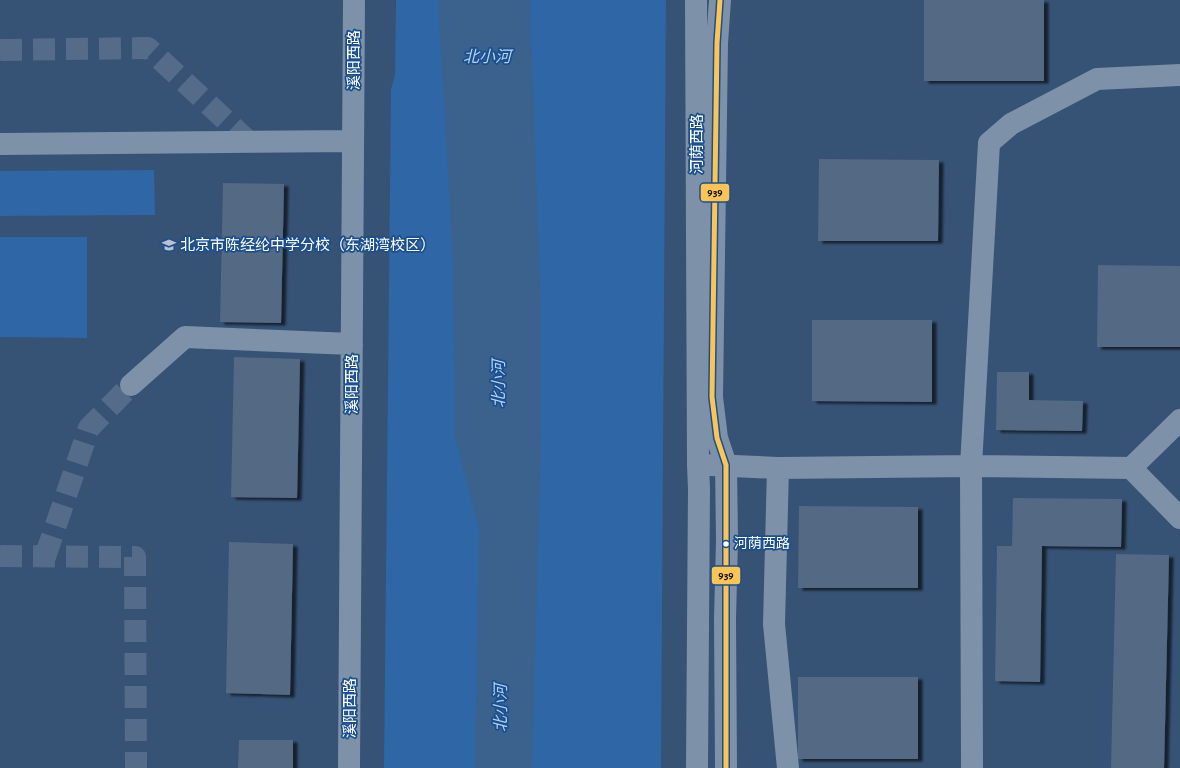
<svg xmlns="http://www.w3.org/2000/svg" width="1180" height="768" font-family="'Alegreya Sans','Noto Sans SC',sans-serif">
<style>
.green{fill:#2f66a5}
.water{fill:#3b618d}
.building{fill:#526984;filter:url(#shadow)}
.lines{fill:none;stroke-linecap:round;stroke-linejoin:round}
.minor-tunnel{stroke:#546c89;stroke-width:22;stroke-dasharray:22 11;stroke-linecap:butt}
.minor{stroke:#7d92a8;stroke-width:22}
.bus-1-casing{stroke:#1b4f8f;stroke-width:8}
.bus-1{stroke:#fcc553;stroke-width:5}
.bus-dot{fill:#fff;stroke:#1b4f8f;stroke-width:1.5}
.labels{text-anchor:middle;dominant-baseline:central;stroke-width:3.5;stroke-linejoin:round;paint-order:stroke}
.bus-label{font-size:14px;fill:#fff;stroke:#1b4f8f;text-anchor:start}
.street-label{font-size:15px;fill:#fff;stroke:#1b4f8f}
.poi-label{font-size:15px;fill:#fff;stroke:#1b4f8f;text-anchor:start}
.water-label{font-size:16px;font-style:italic;fill:#b5d3f5;stroke:#1b4f8f}
.line-badge{stroke:#1b4f8f;stroke-width:1.5}
.pale-badge-label{font-size:11px;text-anchor:middle;font-weight:bold;fill:#111}
</style>
<defs>
<filter id="shadow"><feDropShadow dx="4.5" dy="2.5" stdDeviation="1" flood-color="#0009"/></filter>
</defs>
<rect width="100%" height="100%" fill="#365274"/>
<path class="green" d="M396 0H666L661 768H384L391 89 395 75Z
M154 170 155 215 0 216V171Z
M0 237H87V338L0 337Z"/>
<path class="water" d="M438 0H530L541 317V433L532 768H475L479 529 455 436 453 257Z"/>
<path class="building" d="M924 0H1044V81H924Z
M819 159 939 160 938 241H818Z
M223 183 284 184 281 323 220 322Z
M1098 265 1180 266V347H1097Z
M812 320H932V402L812 401Z
M234 357 300 359 297 498 231 497Z
M997 372H1029V400L1083 401 1082 431 996 430Z
M1013 498 1122 499 1121 547 1042 546 1040 682 995 681 997 546H1012Z
M799 506 918 507V588H798Z
M229 542 293 544 290 695 226 693Z
M1116 554 1169 555 1164 768H1111Z
M798 677H918V759H798Z
M239 740H293V768H238Z"/>
<g class="lines">
<path class="minor-tunnel" d="M0 50 148 48 249 142
M0 556 135 557 136 768
M45 557 89 428 131 385"/>
<path class="minor" d="M696 0 698 465 699 489 697 768
M720 0 717 43 712 397 717 438 726 465 727 540 725 619 726 768
M0 144 353 141
M131 385 185 337 352 344
M711 465 778 468 971 466 1131 468 1180 420
M778 468 774 624 788 768
M1131 468 1180 518
M349 768 354 0
M972 768 971 466 989 143 1011 124 1097 79 1180 75"/>
<defs>
<path id="bus-1" d="M720 0 717 43 712 397 717 438 726 465V768"/>
</defs>
<use href="#bus-1" class="bus-1-casing"/>
<use href="#bus-1" class="bus-1"/>
</g>
<defs>
<symbol id="school-bare" viewBox="-9 -9 18 18"><path d="M0-5L7-2L0 1L-7-2ZM-4 1L0 2.5L4 1V4Q0 6-4 4Z" fill="#b9c2ce" stroke="#1b4f8f" stroke-width="2.5" paint-order="stroke"/></symbol>
</defs>
<g fill-rule="evenodd">
<use href="#school-bare" x="159" y="235" width="20" height="20"/>
</g>
<circle class="bus-dot" cx="726" cy="544" r="3.5"/>
<g class="labels">
<g class="bus-label">
<text x="734" y="544">河荫西路</text>
</g>
<g class="street-label">
<text transform="translate(354 60) rotate(-90)">溪阳西路</text>
<text transform="translate(697 144) rotate(-90)">河荫西路</text>
<text transform="translate(352 384) rotate(-90)">溪阳西路</text>
<text transform="translate(350 708) rotate(-90)">溪阳西路</text>
</g>
<g class="poi-label">
<text x="180" y="245">北京市陈经纶中学分校（东湖湾校区）</text>
</g>
<g class="water-label">
<text x="487" y="57">北小河</text>
<text transform="translate(499 384) rotate(-90)">北小河</text>
<text transform="translate(501 708) rotate(-90)">北小河</text>
</g>
</g>
<g class="line-badge">
<rect x="700" y="183" width="30" height="19" rx="4" fill="#fcc553"/>
<rect x="711" y="566" width="30" height="19" rx="4" fill="#fcc553"/>
</g>
<g class="pale-badge-label">
<text x="715" y="196">939</text>
<text x="726" y="579">939</text>
</g>
</svg>
